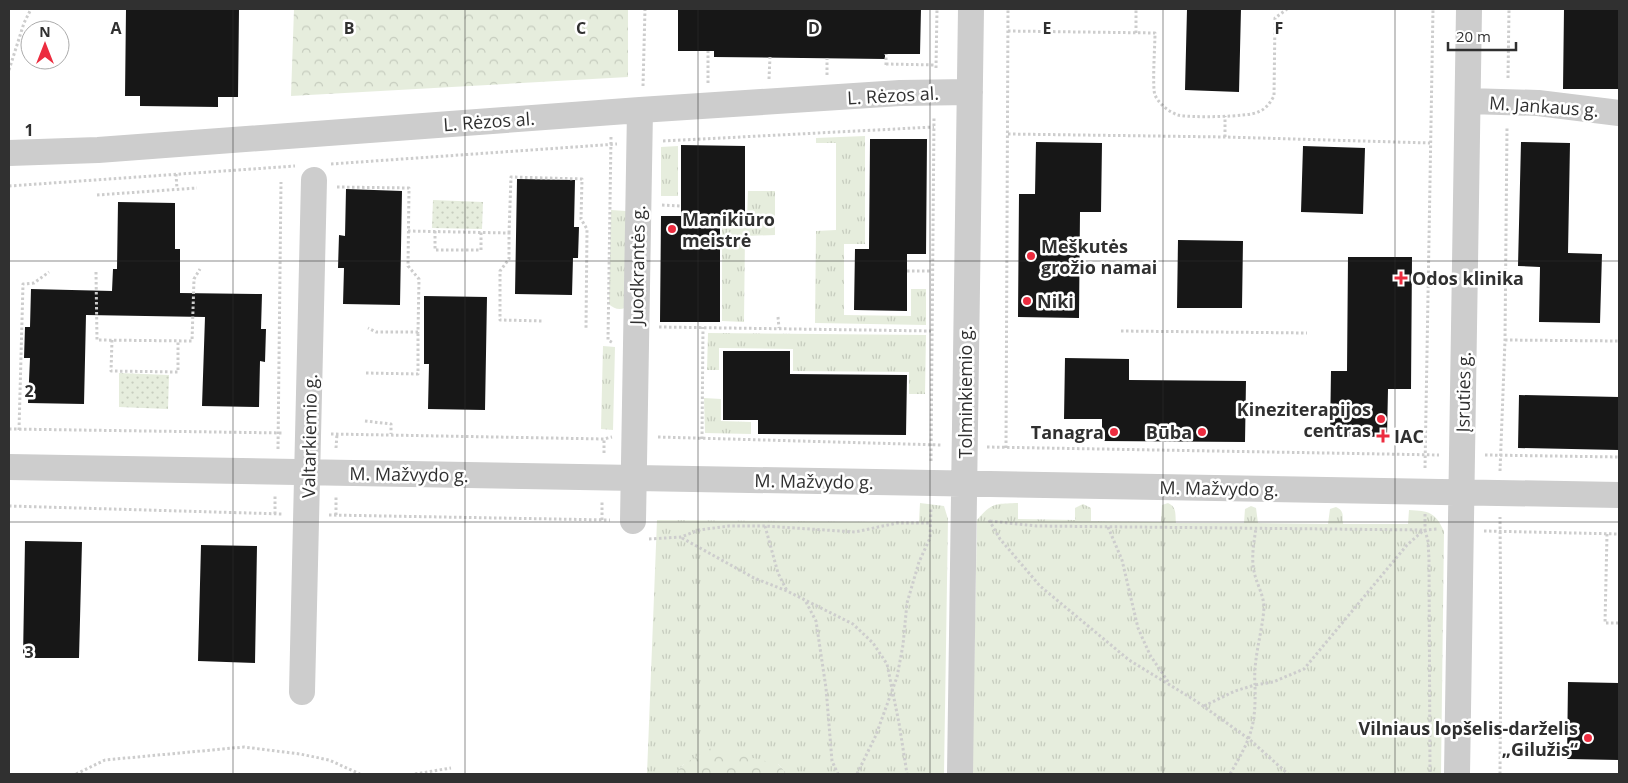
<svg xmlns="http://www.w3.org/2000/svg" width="1628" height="783" font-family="'Open Sans',sans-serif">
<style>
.grass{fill:url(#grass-tufts)}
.forest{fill:url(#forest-crowns)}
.park{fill:url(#park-dots)}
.building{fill:#171717}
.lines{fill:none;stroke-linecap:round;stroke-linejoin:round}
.path{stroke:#cdcdcd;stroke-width:3;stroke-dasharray:2.5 2.5;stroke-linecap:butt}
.minor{stroke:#cdcdcd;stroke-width:26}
.grid{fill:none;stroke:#303030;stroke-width:1;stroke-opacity:0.55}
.poi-dot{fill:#ec2c3f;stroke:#fff;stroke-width:2}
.labels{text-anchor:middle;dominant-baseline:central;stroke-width:5;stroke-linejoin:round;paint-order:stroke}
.street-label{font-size:18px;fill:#303030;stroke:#fff}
.poi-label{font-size:18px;font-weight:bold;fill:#303030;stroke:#fff;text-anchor:start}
.grid-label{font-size:16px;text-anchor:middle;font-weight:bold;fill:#303030;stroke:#fff;stroke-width:5;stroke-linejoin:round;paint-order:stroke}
</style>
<defs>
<pattern id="grass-tufts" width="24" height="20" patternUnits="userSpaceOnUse" patternTransform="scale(1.25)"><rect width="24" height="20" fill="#e6eddd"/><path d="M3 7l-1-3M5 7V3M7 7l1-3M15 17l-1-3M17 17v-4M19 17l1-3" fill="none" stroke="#c6ccbe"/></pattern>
<pattern id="forest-crowns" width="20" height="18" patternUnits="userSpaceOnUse" patternTransform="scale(1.25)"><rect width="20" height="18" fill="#e6eddd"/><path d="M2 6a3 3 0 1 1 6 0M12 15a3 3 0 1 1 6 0" fill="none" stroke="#c6ccbe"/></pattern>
<pattern id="park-dots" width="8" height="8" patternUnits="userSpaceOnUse" patternTransform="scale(1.25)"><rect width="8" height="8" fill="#e6eddd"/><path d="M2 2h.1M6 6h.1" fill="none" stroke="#c6ccbe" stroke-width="1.8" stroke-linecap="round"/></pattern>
</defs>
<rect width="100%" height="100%" fill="#fff"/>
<path class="grass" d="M865 136V244H844V315L911 316V289H926V325L815 323 816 231 836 230V143H816V138Z
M678 146V196H661V147Z
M748 191H775V235L745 236 744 322 722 321V218H747Z
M611 210 626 211 625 308C619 310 614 309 609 304Z
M708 333 926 335 925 394H909V372L793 371V349L719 348V370H707Z
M603 346 615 347 613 430 601 429Z
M704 398 721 399V421L751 422V434L705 433Z
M920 503 944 506 948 519 944 774H787L778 764H684L675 774H647L657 520 919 522Z
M1018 503V519L1075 520V508L1083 504 1091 508V521L1161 522 1162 505 1168 503C1177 507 1175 514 1176 523H1244L1245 509 1251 506 1256 508 1258 523 1328 524 1330 509 1336 507C1345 511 1342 516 1343 524H1408L1409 510C1429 511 1435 512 1444 531L1441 774H972L977 520C992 502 996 504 1018 503Z"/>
<path class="forest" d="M294 9H628V77L291 96Z
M711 748 778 764 787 774H675L684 764Z"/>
<path class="park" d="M433 200 483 202 482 229 432 228Z
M119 373 169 375 168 409 119 407Z"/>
<path class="building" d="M126 9H239L238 97H218V107L140 106V96H125Z
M678 9H921L920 54H885V59L714 57V51H678Z
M1187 9H1241L1239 92 1185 90Z
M1564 9H1619V89H1563Z
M870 139H927L926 254H907V311L854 310 855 249H869Z
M1036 142 1102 143 1101 212H1080L1079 318 1018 317 1019 194H1035Z
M1521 142 1570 143 1568 253 1602 254 1600 323 1539 322 1540 267 1518 266Z
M681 145 745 146V217H720V322H660L661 216H681Z
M1303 146 1365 148 1363 214 1301 212Z
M517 179 575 180 574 227H579L578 258H573L572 295 515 294Z
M346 189 402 191 400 305 343 304 344 268H338L339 235 345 236Z
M118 202 175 203V249H180V293L262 294 261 329H266L265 362 260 361 259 407 202 406 205 317 86 315 84 404 28 403 30 358H24L25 327H30L31 289 112 291 113 269H117Z
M1178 240 1243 241 1242 308H1177Z
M1348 257H1412L1411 389H1388L1387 437 1330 436 1331 371H1347Z
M424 296 487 297 485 410 428 409 429 364H424Z
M723 351H790V374L907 375 906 435 758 434V420H723Z
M1065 358 1129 359V380L1246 381 1245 442 1102 441V419H1064Z
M1519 395 1619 397V450L1518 448Z
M25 541 82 542 79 658H23Z
M201 545 257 546 255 663 198 661Z
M1568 682 1619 683V760L1567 759Z"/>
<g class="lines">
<path class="path" d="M1008 31 1155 33C1155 45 1152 88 1155 95 1159 104 1169 112 1178 115 1188 118 1250 117 1258 112 1266 109 1270 103 1274 96L1275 18 1287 9
M1136 33V9
M886 64 936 65
M886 65V54
M936 68 937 9
M9 70 24 23 31 9
M827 75V58
M1508 78 1509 9
M769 79 770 57
M708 83V51
M643 86 645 9
M1008 134 1225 137 1430 143
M611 137 608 340 613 343
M1225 137V116
M663 141 934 127
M331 164 617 144
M176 174 177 189
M9 186 295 166
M337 187 409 188 408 266 419 279 418 332H376L368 328
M97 195 197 188
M662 205 681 206
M408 231 509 233V259L500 271V320L544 321
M435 231V250H481V232
M509 233 511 177 582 179 581 219 587 229 586 329
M907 271H932
M96 272 97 340 192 341 194 279 200 269
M778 317 779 328
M659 327 931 331
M1121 331 1307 333
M112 340 111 371 178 372V341
M1505 340 1619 341
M366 373 418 374V332
M365 421 391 424V434
M9 429 284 433
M19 430 23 284 34 283 49 272
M331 434 604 439 612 437
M658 437 941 445
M702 439 703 327
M987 447 1439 455
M336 448 337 434
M1006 448 1008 9
M278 449 281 182
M604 453V439
M1485 455 1619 457
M931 461 934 117
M1425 468 1433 9
M1500 471 1505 340 1507 127
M9 506 283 514
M275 514V495
M1425 514V530L1438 529
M329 515 610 520
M336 515V497
M602 520V502
M989 520 1000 539 1040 586 1129 660 1196 701 1249 739 1288 774
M990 521 1036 526 1425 530
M765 526 778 573 787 591
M1108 527 1122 560 1138 628 1150 655 1169 683
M1425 530 1428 541 1429 559 1430 774
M1484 531 1619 534
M1607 534 1605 623H1619
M682 538 754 578 787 591 853 624 873 643 887 664 899 723 907 774
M649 539 681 537 699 530 729 526H765L855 532 897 523H931
M806 602 816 621 826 688 832 761 838 774
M1204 706 1235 691 1255 685C1253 659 1262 634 1264 608 1264 595 1256 583 1254 571 1251 557 1254 542 1256 528
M76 774 105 760 244 747 300 754 329 760 360 774
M415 774 451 768
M857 774 876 735 897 677 903 645 907 603 919 562 930 538 931 507
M1230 774C1251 738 1256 727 1255 685L1273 682 1304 669 1407 545 1424 530
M1500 774 1501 645 1500 517"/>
<path class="minor" d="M1468 101 1538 103 1619 113
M9 153 98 150 640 110 900 93 970 92
M9 467 1619 495
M633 521 640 110
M302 692 314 180
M960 774 971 9
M1457 774 1469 9"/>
</g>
<path class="grid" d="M233 9V774M465 9V774M698 9V774M930 9V774M1163 9V774M1395 9V774M9 261H1619M9 522H1619"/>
<g class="poi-dot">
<circle cx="672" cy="229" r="5"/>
<circle cx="1031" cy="256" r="5"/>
<path d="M1398.5 270.5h5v5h5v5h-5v5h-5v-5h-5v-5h5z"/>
<circle cx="1027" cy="301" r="5"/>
<circle cx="1381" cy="419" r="5"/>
<circle cx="1114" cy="432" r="5"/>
<circle cx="1202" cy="432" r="5"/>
<path d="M1380.5 428.5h5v5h5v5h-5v5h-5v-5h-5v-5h5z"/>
<circle cx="1588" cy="738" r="5"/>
</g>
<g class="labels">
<g class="street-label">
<text transform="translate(893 95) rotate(-3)">L. Rėzos al.</text>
<text transform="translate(1544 106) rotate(4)">M. Jankaus g.</text>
<text transform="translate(489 121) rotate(-4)">L. Rėzos al.</text>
<text transform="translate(637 265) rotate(-89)">Juodkrantės g.</text>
<text transform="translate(965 392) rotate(-90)">Tolminkiemio g.</text>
<text transform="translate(1463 392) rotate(-89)">Įsruties g.</text>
<text transform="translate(309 436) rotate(-89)">Valtarkiemio g.</text>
<text transform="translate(409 474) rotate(1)">M. Mažvydo g.</text>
<text transform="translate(814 481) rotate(1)">M. Mažvydo g.</text>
<text transform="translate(1219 488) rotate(1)">M. Mažvydo g.</text>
</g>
<g class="poi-label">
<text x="682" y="219">Manikiūro<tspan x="682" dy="21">meistrė</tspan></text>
<text x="1041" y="246">Meškutės<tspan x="1041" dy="21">grožio namai</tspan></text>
<text x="1412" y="278">Odos klinika</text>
<text x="1037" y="301">Niki</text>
<text x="1371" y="409" text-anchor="end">Kineziterapijos<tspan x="1371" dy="21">centras</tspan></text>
<text x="1104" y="432" text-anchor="end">Tanagra</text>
<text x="1192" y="432" text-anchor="end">Būba</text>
<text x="1394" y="436">IAC</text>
<text x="1578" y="728" text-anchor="end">Vilniaus lopšelis-darželis<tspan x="1578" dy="21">„Gilužis“</tspan></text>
</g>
</g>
<g class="grid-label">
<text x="116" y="34">A</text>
<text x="349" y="34">B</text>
<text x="581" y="34">C</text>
<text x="814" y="34">D</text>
<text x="1047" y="34">E</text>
<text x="1279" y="34">F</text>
<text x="29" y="136">1</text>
<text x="29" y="397">2</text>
<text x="29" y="658">3</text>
</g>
<rect width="1628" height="783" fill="none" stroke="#303030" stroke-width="20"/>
<g transform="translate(45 45)"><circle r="24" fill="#ffffff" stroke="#acacac"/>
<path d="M0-4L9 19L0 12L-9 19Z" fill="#ec2c3f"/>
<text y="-8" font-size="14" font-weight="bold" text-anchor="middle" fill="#303030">N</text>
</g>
<path d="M1448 42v8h68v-8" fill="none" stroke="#303030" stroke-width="2.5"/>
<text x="1456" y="42" font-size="15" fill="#303030" stroke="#ffffff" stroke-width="4" paint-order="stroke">20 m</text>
</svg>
